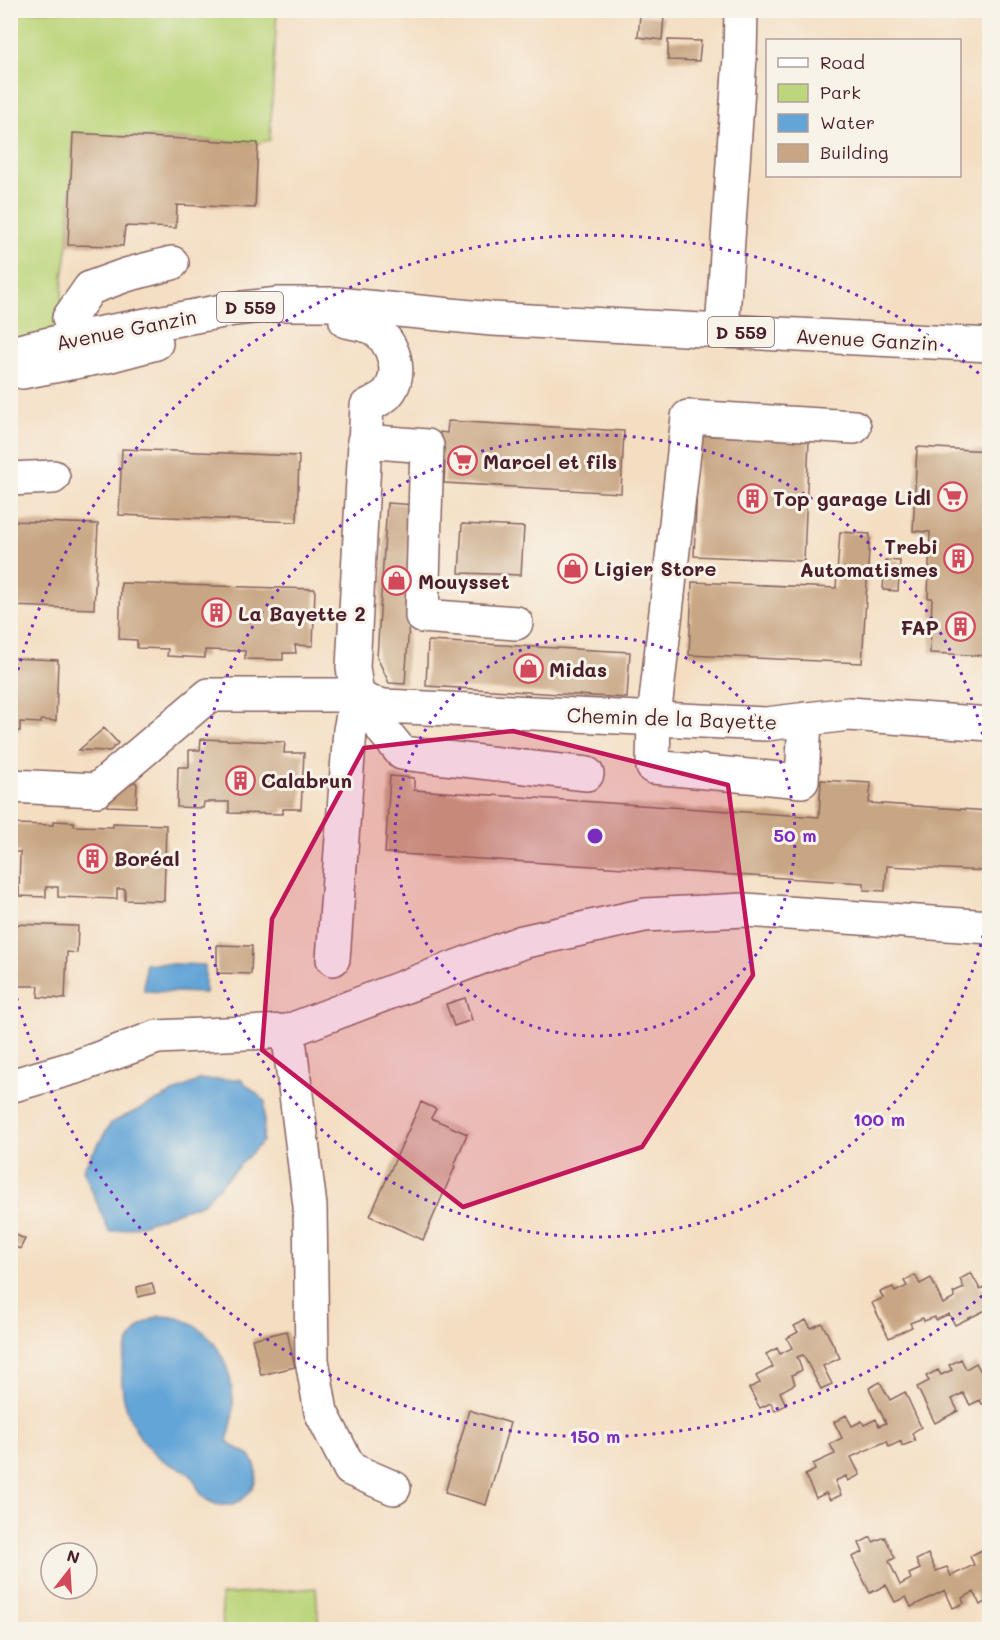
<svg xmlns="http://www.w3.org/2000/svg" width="1000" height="1640" font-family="Mali,sans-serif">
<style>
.green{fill:#bcd67b;stroke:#837a53;stroke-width:1.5}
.water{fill:#64a5d7;stroke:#576281;stroke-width:1.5}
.building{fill:#c8a683}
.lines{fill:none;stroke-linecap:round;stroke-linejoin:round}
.minor-casing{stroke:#866260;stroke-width:36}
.major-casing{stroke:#866260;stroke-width:36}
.minor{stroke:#fff;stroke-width:33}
.major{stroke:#fff;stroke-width:33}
.marked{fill:#c2185b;fill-opacity:0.2;stroke:#c2185b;stroke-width:4.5;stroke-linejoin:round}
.ring{fill:none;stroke:#7b2cbf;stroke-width:3;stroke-dasharray:3 6}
.labels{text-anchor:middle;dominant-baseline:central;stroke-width:6;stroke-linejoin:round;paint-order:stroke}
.shield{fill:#f7f3e8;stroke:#7e5f64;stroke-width:1.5}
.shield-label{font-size:18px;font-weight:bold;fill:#4a1f2b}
.street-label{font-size:20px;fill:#4a1f2b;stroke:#f7f3e8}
.poi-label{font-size:20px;font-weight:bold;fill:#4a1f2b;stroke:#f7f3e8;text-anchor:start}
.centre{fill:#7b2cbf;stroke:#f7f3e8;stroke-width:3}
.ring-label{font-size:18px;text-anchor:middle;font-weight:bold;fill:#7b2cbf;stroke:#f7f3e8;stroke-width:6;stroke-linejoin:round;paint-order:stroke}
</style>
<rect width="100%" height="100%" fill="#f7f3e8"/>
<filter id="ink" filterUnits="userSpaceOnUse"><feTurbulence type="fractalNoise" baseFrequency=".0167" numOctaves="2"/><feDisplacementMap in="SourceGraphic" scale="12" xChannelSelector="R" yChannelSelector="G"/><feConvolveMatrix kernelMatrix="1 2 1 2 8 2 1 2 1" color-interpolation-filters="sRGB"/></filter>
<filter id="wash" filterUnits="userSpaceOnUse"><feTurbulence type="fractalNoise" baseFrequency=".008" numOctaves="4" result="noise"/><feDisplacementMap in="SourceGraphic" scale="24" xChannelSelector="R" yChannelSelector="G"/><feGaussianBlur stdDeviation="1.35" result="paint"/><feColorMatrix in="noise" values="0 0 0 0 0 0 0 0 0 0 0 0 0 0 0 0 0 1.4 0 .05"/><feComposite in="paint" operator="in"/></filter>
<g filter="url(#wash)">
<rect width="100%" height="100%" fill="#f4dec2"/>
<path class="green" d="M10 11H277L270 140 258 143 73 133 68 245 63 277 60 332 10 342Z
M316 1588 319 1629H223L221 1595Z"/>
<path class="water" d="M145 963 205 965V993L144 991Z
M240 1079 265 1101 263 1141 203 1203 135 1227 109 1232 83 1169 111 1123 199 1080Z
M159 1316C220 1314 246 1390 227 1440 233 1449 245 1449 252 1459 267 1481 241 1512 216 1504 194 1497 200 1481 186 1471 183 1468 178 1468 174 1466 163 1462 156 1455 148 1447 120 1417 109 1355 142 1325 147 1321 153 1319 159 1316Z"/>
<g id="blocks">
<path class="building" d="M640 15 664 17 662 40 638 37Z
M668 40 701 41 699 61 668 60Z
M73 133 258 143 255 208 177 205 176 228 125 226 123 246 68 245Z
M448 421 624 431 621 493 444 483 445 462H438L440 432 447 433Z
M699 435 809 440 804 561 694 556Z
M917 447 990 451V656L930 653 932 598H928L930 532 913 531Z
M122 449 299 456 297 522 119 515Z
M387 503 417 505 405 684 389 683 377 657Z
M10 521 98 524 94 609 10 606Z
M462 524 524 527 521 575 459 573Z
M840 532 870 534 862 663 689 655 692 582 836 588Z
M885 560 900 561 898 591 883 590Z
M121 583 315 589 313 646 295 645 296 653H283V660L245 659V651L205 650V658L167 656 168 649 137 648V640L119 639Z
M428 641 630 652 627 698 426 686Z
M10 658 58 660 56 721 41 720V723L20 722V731H10Z
M104 728 118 743 110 751 79 750Z
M201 739 285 742 284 753H304L301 809H283V814L229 813V802H204L203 808 177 807 178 767H189V750H200Z
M390 776 414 778V790L819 817 821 780 871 783 869 803 990 811 987 871 887 866 885 891 864 890V883L385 853Z
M131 778 137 784 136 807 107 806 108 795Z
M53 821 74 822V826L113 827V823L166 825 164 901 125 900V889H117V899L58 897V887H46V897L19 896 20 852H14L15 824 53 825Z
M10 924 78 926 77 953 67 952 65 999 38 997 39 986H13L12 999H10Z
M217 945 252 946 251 974 217 973Z
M465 998 472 1020 454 1026 446 1004Z
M421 1102 436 1109 431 1118 467 1134 454 1166 455 1167 423 1240 370 1216Z
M10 1232 25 1239 20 1249 10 1244Z
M971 1273 980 1289 990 1284V1308L955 1325 949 1314 936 1320 935 1317 924 1321 923 1318 910 1323 912 1327 889 1338 872 1303 883 1298 880 1292 893 1287 895 1292 907 1286 904 1281 915 1275 920 1284 931 1278 943 1304 955 1298 953 1293 964 1288 960 1279Z
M152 1283 155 1293 138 1297 137 1287Z
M806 1320 811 1328 822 1323 840 1358 823 1366 832 1384 821 1389 803 1355 797 1357 802 1370 792 1375 795 1384 780 1392 786 1405 775 1411 771 1403 760 1408 749 1388 760 1383 756 1376 773 1367 766 1354 777 1348 780 1354 792 1348 787 1338 798 1332 794 1326Z
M287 1331 295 1367 261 1375 252 1339Z
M961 1359 966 1369 976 1363 984 1377 990 1374V1400L982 1404 980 1400 970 1405 963 1393 952 1399 958 1411 935 1423 917 1387 929 1381 926 1376 938 1370 941 1375 952 1370 949 1365Z
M880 1382 890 1400 905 1392 921 1427 912 1433 915 1441 902 1446 901 1441 889 1447 887 1441 851 1457 860 1475 848 1481 846 1476 835 1481 841 1495 830 1500 826 1493 816 1498 805 1475 815 1470 813 1464 835 1454 830 1444 842 1438 834 1422 846 1415 852 1426 862 1421 864 1425 876 1419 879 1426 886 1423 869 1388Z
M469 1410 510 1423 486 1505 445 1493Z
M871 1537 873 1542 885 1537 895 1558 889 1561 900 1585 911 1579 909 1574 920 1569 916 1560 928 1554 936 1571 947 1567 951 1576 974 1565 970 1556 982 1550 985 1555 990 1553V1600L980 1605 974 1592 962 1598 964 1603 953 1608 945 1590 911 1607 906 1597 895 1602 886 1585 870 1593 852 1557 863 1552 859 1543Z"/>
</g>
</g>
<g filter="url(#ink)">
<use href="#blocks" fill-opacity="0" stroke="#866260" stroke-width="1.5"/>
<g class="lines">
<defs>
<path id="minor" d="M722 331 740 57 741 10
M75 338 69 318 90 288 126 275 172 263
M364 441 427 446 422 616 516 623
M10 479 53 477
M384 706 383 730 402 753 587 774
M805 719 802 781 653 767 654 718 688 417 854 427
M10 786 97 790 209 695H357L368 702 384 706 766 724 849 714 990 724
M333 959 350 730 357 695 353 667 367 406C373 403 382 399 387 394 405 374 393 341 373 328 366 324 354 323 346 321
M288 1031 310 1206 312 1360 321 1412 350 1469 394 1488
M10 1086 76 1067 157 1037 288 1031 522 942 645 915 745 910 990 927"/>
<path id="major" d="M10 353 75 338 234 309 279 304H336L492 319 990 345
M22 372 107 356 156 343"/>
</defs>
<use href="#minor" class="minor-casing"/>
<use href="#major" class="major-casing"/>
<use href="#minor" class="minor"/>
<use href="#major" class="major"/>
</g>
</g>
<path class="marked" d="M513 731 728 785 753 975 642 1147 463 1207 262 1050 272 919 364 748Z"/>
<g class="ring">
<circle cx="595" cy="836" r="200"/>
<path d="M989 909A401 401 0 1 1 989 763"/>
<path d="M989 1290A601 601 0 0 1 11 976M11 696A601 601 0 0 1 989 382"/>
</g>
<defs>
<symbol id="supermarket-ring" viewBox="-11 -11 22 22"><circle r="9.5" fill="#f7f3e8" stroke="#d1495b" stroke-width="1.5"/><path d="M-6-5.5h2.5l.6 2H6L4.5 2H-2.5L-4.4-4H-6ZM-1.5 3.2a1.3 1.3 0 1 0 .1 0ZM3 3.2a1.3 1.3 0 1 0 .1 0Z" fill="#d1495b"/></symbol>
<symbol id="building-ring" viewBox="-11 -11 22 22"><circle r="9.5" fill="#f7f3e8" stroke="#d1495b" stroke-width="1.5"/><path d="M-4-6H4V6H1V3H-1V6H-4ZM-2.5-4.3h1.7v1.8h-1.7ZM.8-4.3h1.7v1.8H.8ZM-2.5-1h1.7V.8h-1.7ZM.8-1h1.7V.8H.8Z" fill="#d1495b"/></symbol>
<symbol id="shop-ring" viewBox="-11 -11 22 22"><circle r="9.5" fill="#f7f3e8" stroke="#d1495b" stroke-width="1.5"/><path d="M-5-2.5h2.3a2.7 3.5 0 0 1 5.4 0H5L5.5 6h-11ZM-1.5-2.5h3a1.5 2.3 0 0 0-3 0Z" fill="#d1495b"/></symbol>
</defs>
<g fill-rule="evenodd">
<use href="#supermarket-ring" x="446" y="444" width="33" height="33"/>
<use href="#supermarket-ring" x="936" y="480" width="33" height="33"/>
<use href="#building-ring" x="736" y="482" width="33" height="33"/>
<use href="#building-ring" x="942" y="542" width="33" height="33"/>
<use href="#shop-ring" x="556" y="552" width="33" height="33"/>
<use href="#shop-ring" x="380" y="564" width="33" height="33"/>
<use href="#building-ring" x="200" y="596" width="33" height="33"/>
<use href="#building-ring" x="944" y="610" width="33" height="33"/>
<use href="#shop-ring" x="512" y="652" width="33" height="33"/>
<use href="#building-ring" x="224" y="764" width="33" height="33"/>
<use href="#building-ring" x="76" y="842" width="33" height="33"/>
</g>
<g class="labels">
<g class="shield">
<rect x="217" y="292" width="66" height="30" rx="4.5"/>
<rect x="708" y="317" width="66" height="30" rx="4.5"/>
</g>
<g class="shield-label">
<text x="250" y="307">D 559</text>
<text x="741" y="332">D 559</text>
</g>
<g class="street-label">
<text transform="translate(126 329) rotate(-11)">Avenue Ganzin</text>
<text transform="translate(867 339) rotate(3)">Avenue Ganzin</text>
<text transform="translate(672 718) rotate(2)">Chemin de la Bayette</text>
</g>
<g class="poi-label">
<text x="483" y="461">Marcel et fils</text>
<text x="931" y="497" text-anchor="end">Lidl</text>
<text x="773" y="498">Top garage</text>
<text x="938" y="546" text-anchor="end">Trebi<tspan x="938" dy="23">Automatismes</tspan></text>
<text x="594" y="568">Ligier Store</text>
<text x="418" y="581">Mouysset</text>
<text x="238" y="613">La Bayette 2</text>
<text x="939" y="627" text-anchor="end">FAP</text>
<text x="549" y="669">Midas</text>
<text x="261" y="780">Calabrun</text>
<text x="114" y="858">Boréal</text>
</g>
</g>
<circle cx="595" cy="836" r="9" class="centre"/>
<g class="ring-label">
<text x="795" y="842">50 m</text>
<text x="879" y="1126">100 m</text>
<text x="595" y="1443">150 m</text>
</g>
<rect width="1000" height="1640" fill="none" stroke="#f7f3e8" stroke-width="36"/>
<rect x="766" y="39" width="195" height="138" fill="#f7f3e8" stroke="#b29e9c" stroke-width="1.5"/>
<rect x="778" y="58" width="30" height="9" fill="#ffffff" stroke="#b29e9c" stroke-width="1.5"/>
<text x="820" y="69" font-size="18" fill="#4a1f2b">Road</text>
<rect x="778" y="84" width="30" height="18" fill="#bcd67b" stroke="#b29e9c" stroke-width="1.5"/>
<text x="820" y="99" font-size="18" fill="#4a1f2b">Park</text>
<rect x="778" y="114" width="30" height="18" fill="#64a5d7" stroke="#b29e9c" stroke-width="1.5"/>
<text x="820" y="129" font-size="18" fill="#4a1f2b">Water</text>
<rect x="778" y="144" width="30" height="18" fill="#c8a683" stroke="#b29e9c" stroke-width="1.5"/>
<text x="820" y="159" font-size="18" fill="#4a1f2b">Building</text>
<g transform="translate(69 1571) rotate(17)"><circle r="28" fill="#f7f3e8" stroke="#b29e9c" stroke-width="1.5"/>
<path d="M0-4.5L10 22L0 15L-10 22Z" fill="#d1495b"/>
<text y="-9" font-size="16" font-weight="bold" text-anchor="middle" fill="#4a1f2b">N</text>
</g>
</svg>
